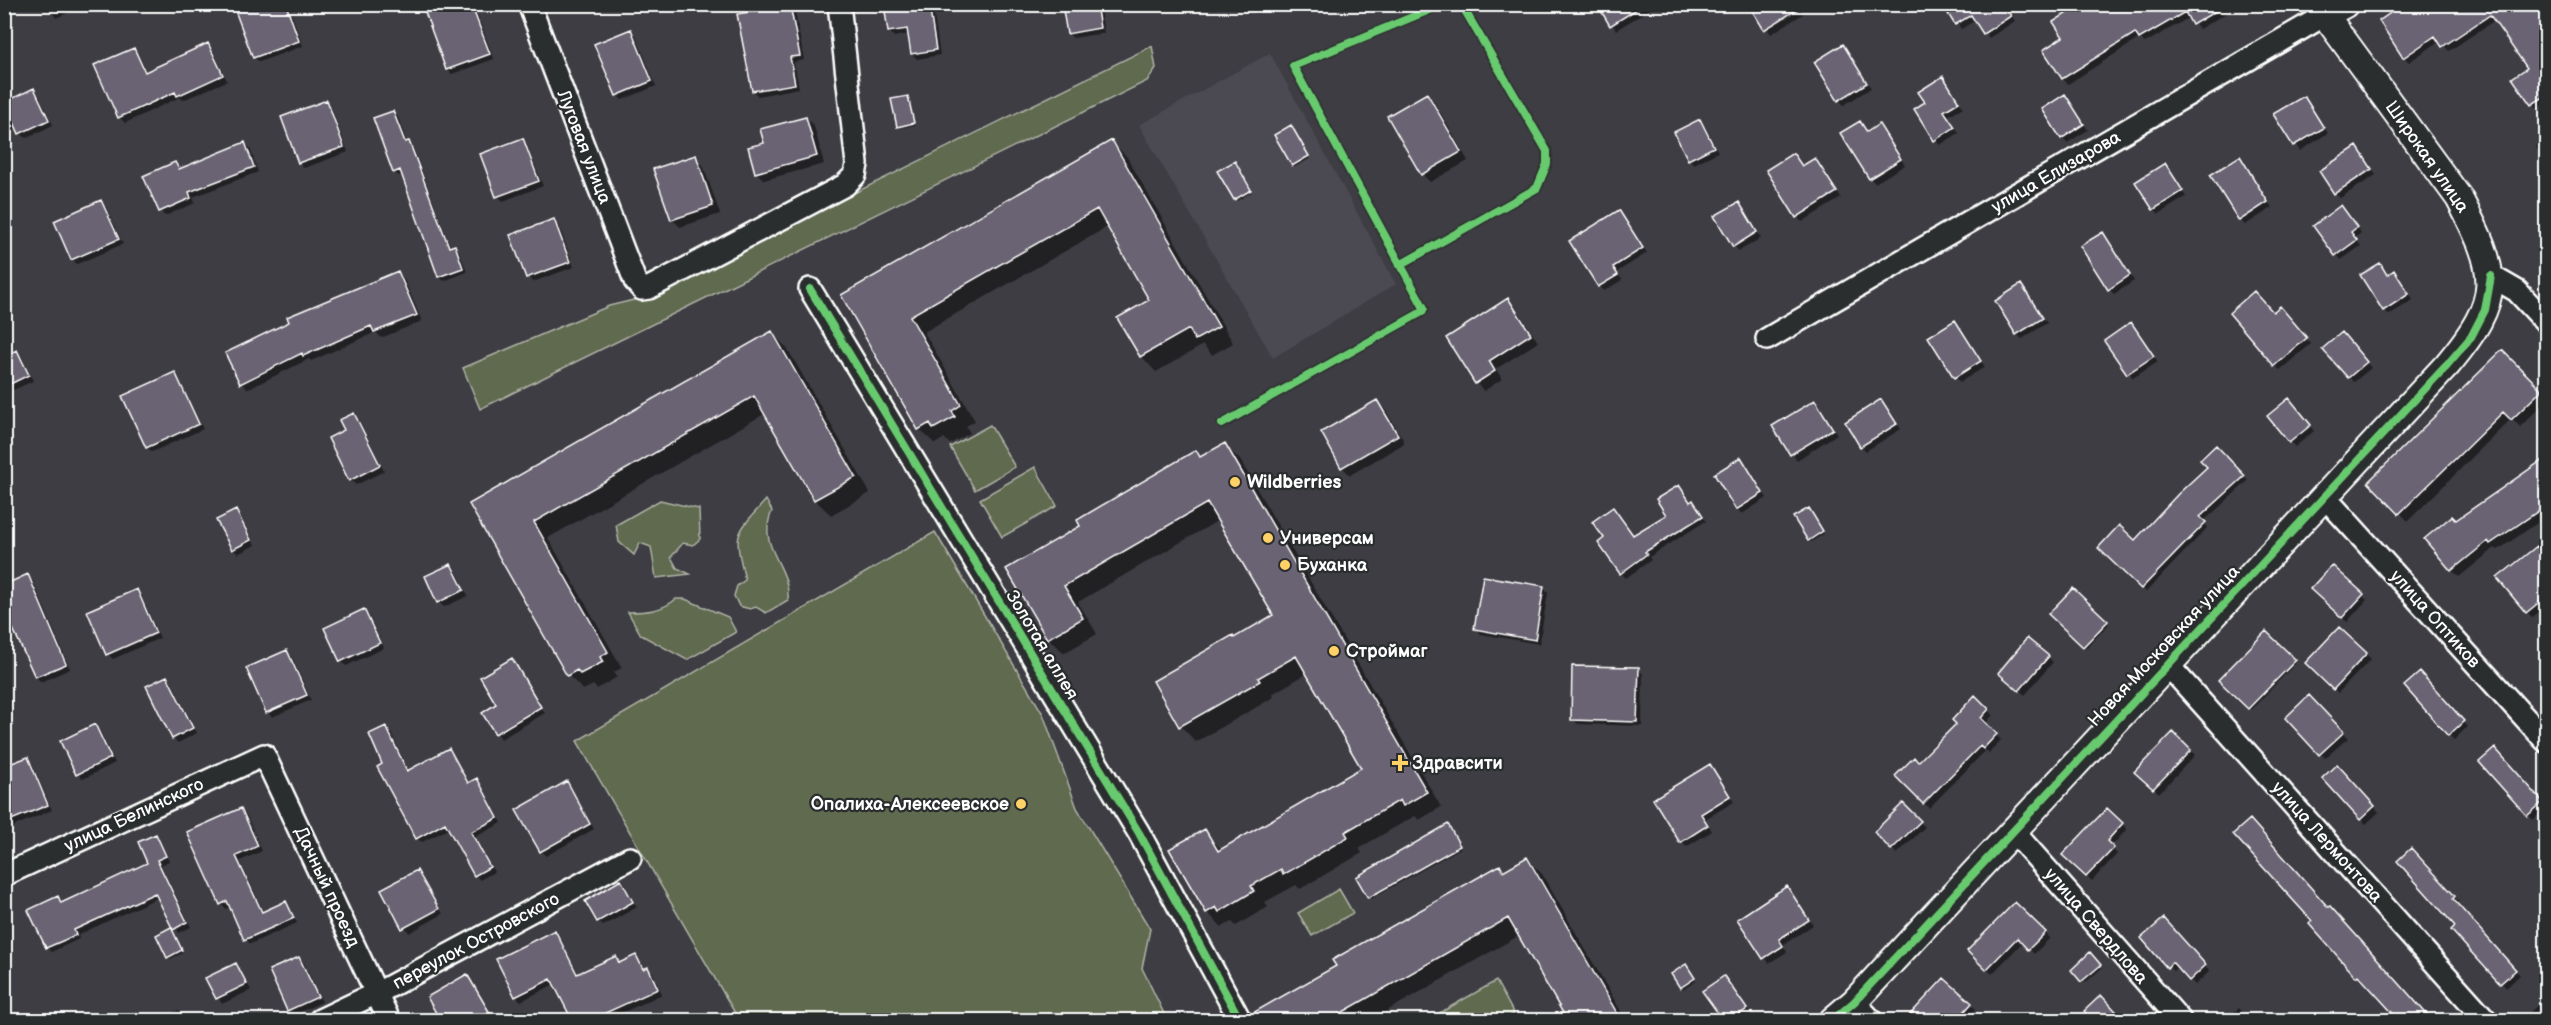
<svg xmlns="http://www.w3.org/2000/svg" width="2551" height="1025" font-family="'Balsamiq Sans',sans-serif">
<style>
.built{fill:#4c4851}
.green{fill:#616a50;stroke:#b0b4a8;stroke-width:1.5}
.shadow{fill:#0007}
.building{fill:#6b6373;stroke:#fff;stroke-width:1.5}
.lines{fill:none;stroke-linecap:round;stroke-linejoin:round}
.minor-casing{stroke:#fff;stroke-width:26}
.tertiary-casing{stroke:#fff;stroke-width:30}
.minor{stroke:#2a2d2e;stroke-width:21}
.tertiary{stroke:#2a2d2e;stroke-width:26}
.cycleway-casing{stroke:#2a2d2e;stroke-width:11}
.cycleway{stroke:#67ca6e;stroke-width:8}
.poi-dot{fill:#ffd166;stroke:#2a2d2e;stroke-width:2}
.labels{text-anchor:middle;dominant-baseline:central;stroke-width:4.5;stroke-linejoin:round;paint-order:stroke}
.street-label{font-size:18px;fill:#fff;stroke:#2a2d2e}
.poi-label{font-size:18px;font-weight:bold;fill:#fff;stroke:#2a2d2e;text-anchor:start}
</style>
<rect width="100%" height="100%" fill="#3e3d43"/>
<filter id="ink" filterUnits="userSpaceOnUse"><feTurbulence type="fractalNoise" baseFrequency=".0167" numOctaves="2"/><feDisplacementMap in="SourceGraphic" scale="12" xChannelSelector="R" yChannelSelector="G"/><feConvolveMatrix kernelMatrix="1 2 1 2 8 2 1 2 1" color-interpolation-filters="sRGB"/></filter>
<g filter="url(#ink)">
<path class="built" d="M1270 53 1396 284 1273 358 1139 125Z"/>
<path class="green" d="M1152 46 1156 68 1147 81 480 409 463 368 609 306 642 298Z
M990 425 1015 467 975 490 950 447Z
M1035 467 1057 506 1002 537 980 499Z
M660 500 699 509 700 539 693 545 683 543 671 557 677 568 690 574 656 578 651 547 640 543 634 555 619 542 616 525Z
M766 500 772 511C756 548 791 565 788 600L766 613 756 607 750 609 739 606 734 596 737 586 745 580C734 532 733 537 766 500Z
M935 532 1043 714 1077 808 1150 929 1142 968 1167 1020H739L577 741Z
M676 599H685L728 617 736 632 687 660 641 635 628 612C646 612 662 611 676 599Z
M1339 889 1353 913 1312 936 1298 913Z
M1496 981 1514 1014 1502 1020H1427Z"/>
<path class="shadow" d="M47 4H82L83 6 56 18Z
M249 4H288L303 46 259 62 254 57Z
M423 4H473L494 59 452 74 447 69Z
M736 4H758L760 12 790 6 795 11 804 60 794 62 799 88 758 96 753 91Z
M870 4H909L929 10 934 16 940 55 917 59 912 54 909 34 894 37 889 31 886 9 875 10Z
M1063 4H1099L1104 33 1073 38 1068 33Z
M1247 4H1280L1256 14Z
M1599 4H1650L1652 8 1616 30Z
M1750 4H1798L1803 14 1771 34Z
M1944 4H2004L2015 21 1989 38 1976 20 1961 29Z
M2084 4H2226L2230 11 2199 29 2190 17 2145 43 2140 38 2068 84 2063 79 2065 38Z
M2538 4 2546 44V103L2537 109 2514 78 2529 68 2495 20 2449 51 2440 41 2409 62 2404 57 2427 9Z
M631 31 636 36 656 86 622 100 617 95Z
M208 45 213 50 227 81 183 100 180 97 125 123 120 118 96 66 133 49 138 54 147 73Z
M1843 46 1871 88 1844 105 1839 100Z
M1943 78 1963 107 1948 116 1959 133 1940 145 1935 140 1927 103Z
M34 90 39 95 53 125 26 138 20 133Z
M1427 95 1435 103 1468 161 1430 182 1422 174 1389 117Z
M2065 96 2088 130 2067 143 2062 138Z
M907 97 915 125 901 128 899 126Z
M2304 98 2328 133 2300 151 2276 115Z
M326 102 331 107 348 152 304 168 299 163Z
M393 112 398 117 407 143 413 147 451 248 455 247 459 251 467 272 444 281 439 276 404 175 399 176 394 172Z
M806 118 814 126 824 164 764 180 756 172 765 144Z
M1700 121 1705 126 1718 152 1694 164 1689 159Z
M1860 123 1868 133 1879 126 1905 165 1875 183 1870 178Z
M1293 129 1310 159 1295 167 1293 165Z
M2546 137V162L2535 146Z
M522 140 527 145 543 186 503 201 498 196Z
M1112 142 1127 157 1233 343 1212 355 1203 345 1156 372 1141 356 1151 300 1109 226 924 332 975 421 966 426 970 433 950 444 944 438 935 444 919 429 843 295Z
M245 143 250 148 258 172 193 197 195 203 165 216 160 211 175 163 181 170Z
M2357 148 2376 175 2340 198 2335 193Z
M1793 155 1803 167 1815 160 1841 198 1802 222 1797 217Z
M695 157 703 165 720 214 680 227 672 219Z
M2239 158 2272 208 2245 225 2240 220Z
M1236 164 1252 192 1237 201 1235 199Z
M2165 165 2186 197 2159 214 2154 209Z
M101 202 106 207 123 244 77 264 72 259Z
M1739 204 1761 238 1739 251 1734 246Z
M1619 211 1647 253 1617 272 1622 280 1604 291 1599 286Z
M2346 212 2361 233 2355 238 2361 246 2341 260 2315 226Z
M554 221 559 226 574 267 533 282 528 277 512 236Z
M2103 234 2134 281 2114 294 2109 289Z
M2379 265 2388 276 2394 272 2399 277 2413 300 2389 315 2384 310Z
M398 273 404 279 422 321 381 338 376 332 311 361 309 359 248 389 241 383Z
M2021 286 2047 323 2022 339 2017 334Z
M1508 300 1516 308 1538 342 1496 369 1502 379 1484 391 1476 383Z
M2284 313 2311 344 2280 370 2275 365 2273 314Z
M1955 322 1985 367 1960 382 1955 377Z
M2131 324 2158 362 2133 378 2107 341Z
M772 333 787 348 870 493 831 515 815 500 766 413 548 538 622 668 614 672 617 677 597 689 593 685 583 690 568 675 471 504Z
M2347 339 2371 368 2354 382 2349 377Z
M17 352 22 357 33 381 11 391 6 386Z
M2502 352 2546 397V401L2520 427 2512 418 2408 521 2370 482Z
M174 374 179 379 203 429 152 452 147 447Z
M1881 401 1901 429 1866 451 1861 446Z
M1377 402 1385 409 1405 443 1350 475 1342 467Z
M1814 402 1837 434 1797 460 1774 427Z
M2293 405 2314 431 2295 447 2269 417Z
M353 415 359 420 384 471 356 485 351 480 346 431Z
M1224 445 1240 460 1441 807 1419 820 1415 816 1359 848 1362 853 1300 889 1296 885 1265 902 1268 907 1236 926 1232 922 1222 927 1207 912 1204 831 1222 850 1363 769 1308 673 1272 694 1274 697 1196 742 1181 726 1155 682 1233 636 1235 639 1275 616 1219 520 1078 602 1097 634 1064 653 1048 638 1009 569 1082 527 1196 452 1202 458Z
M2216 448 2248 481 2203 522 2208 527 2146 592 2100 548 2135 542 2209 468Z
M1741 459 1767 498 1742 514 1737 509Z
M2546 459V517L2498 550 2495 548 2459 577 2452 570 2456 522Z
M1679 487 1691 503 1692 502 1697 507 1706 521 1649 557 1651 560 1626 578 1621 573 1606 538 1634 536 1668 516Z
M236 512 241 517 255 545 238 554 233 549Z
M1811 512 1824 534 1811 542 1809 540Z
M2546 559V605L2532 617 2527 612Z
M451 565 456 570 468 596 444 607 439 602Z
M2332 567 2367 600 2347 622 2312 589Z
M28 576 33 581 70 669 41 682 36 677Z
M1543 588 1548 593 1539 644 1481 634 1476 629Z
M136 590 141 595 160 638 113 659 108 654Z
M2073 590 2109 624 2086 648 2050 614Z
M364 611 369 616 384 648 346 666 341 661Z
M2339 629 2371 659 2338 693 2307 663Z
M2266 633 2296 663 2251 710 2220 680Z
M287 652 292 657 311 700 272 717 267 712Z
M2048 657 2053 662 2025 695 2005 678Z
M512 660 545 713 501 739 484 713 498 705Z
M1638 669 1643 674 1642 726 1578 724 1572 719Z
M167 678 172 683 197 733 178 743 173 738Z
M2424 679 2467 727 2454 740 2449 735Z
M2309 697 2348 738 2325 758 2287 718Z
M1975 698 1993 715 1985 724 2001 740 1989 753 1986 750 1929 808 1897 776 1919 764 1958 724Z
M95 726 100 731 115 763 83 779 78 774 62 742Z
M386 728 391 732 408 771 449 750 469 784 477 780 481 784 502 823 475 837 494 872 480 880 475 875 450 828 422 842 417 838 384 764Z
M2173 734 2195 755 2159 793 2137 772Z
M2500 755 2546 807 2533 820 2481 762Z
M27 758 32 763 52 810 5 830 4 768Z
M1709 766 1734 802 1705 819 1712 831 1686 847 1655 800Z
M2342 771 2379 812 2366 824 2361 819Z
M567 783 594 829 546 856 541 851Z
M1903 805 1925 827 1897 854 1876 832Z
M241 810 246 814 262 851 240 861 264 913 285 903 297 923 250 944 246 939 231 906 226 909 221 904Z
M2107 810 2127 829 2111 847 2117 854 2092 881 2065 855Z
M1450 828 1461 848 1371 899 1369 897Z
M155 836 169 861 161 865 191 927 179 933 159 897 78 935 79 939 51 952 47 947 58 898 63 904 149 864Z
M2416 855 2459 902 2456 905 2520 975 2506 988 2458 926Z
M1527 859 1542 874 1626 1020H1569L1520 935 1371 1020H1265L1260 1011 1338 967 1499 867 1504 872Z
M417 871 443 914 409 933 383 890Z
M620 882 637 907 603 926 598 921Z
M1792 893 1813 925 1783 945 1787 952 1769 963 1739 920Z
M2015 904 2050 938 2034 954 2023 942 1992 974 1970 951Z
M2168 925 2210 971 2195 985 2178 967 2173 971 2168 966Z
M172 931 183 953 170 959 168 957Z
M554 932 559 937 579 975 616 958 621 963 636 957 645 970 648 968 653 973 662 994 607 1020H573L555 984 521 1001 516 996Z
M2090 955 2102 968 2085 983 2073 970Z
M299 958 304 963 322 1002 293 1015 288 1010Z
M236 965 251 990 222 1004 207 979Z
M1688 968 1696 981 1684 989 1674 974Z
M467 976 472 981 494 1020H442L429 997Z
M1944 980 1976 1009 1966 1020H1907Z
M1728 983 1751 1015 1743 1020H1725L1704 991Z
M2543 1000 2546 1003V1020H2536L2529 1013Z
M2239 1008 2250 1020H2225Z
M179 1010 186 1020H155Z"/>
<path class="building" d="M244 4H286L299 41 253 58 234 8Z
M422 4H471L490 54 446 70Z
M884 4H929L936 50 911 54 907 29 888 32Z
M1062 4H1096L1100 28 1067 34Z
M1597 4H1645L1610 26Z
M1748 4H1806L1764 30Z
M1942 4H2004L2011 16 1983 34 1971 15 1955 25Z
M2081 4H2228L2192 25 2185 12 2139 39 2135 33 2062 79 2043 50 2063 37 2053 22Z
M2403 4H2539L2547 16V95L2531 105 2512 78 2527 68 2490 15 2442 47 2435 36 2403 58 2379 21Z
M790 5 800 56 790 57 795 84 752 91 737 14Z
M631 29 652 81 616 96 594 44Z
M208 43 223 75 177 96 175 92 118 118 94 65 134 48 145 72Z
M1843 44 1867 83 1838 101 1814 62Z
M1943 76 1959 102 1944 111 1955 127 1934 141 1914 109 1925 102 1918 92Z
M34 88 49 120 19 134 5 102Z
M1427 93 1461 152 1421 175 1387 116Z
M2065 94 2084 124 2061 139 2042 109Z
M908 96 914 123 897 127 891 99Z
M2304 96 2324 128 2293 146 2273 114Z
M327 100 344 147 298 163 281 117Z
M393 111 405 142 409 141 449 247 455 245 463 268 438 277 400 170 393 173 373 118Z
M806 117 817 156 755 173 748 147 764 143 760 129Z
M1700 119 1714 147 1688 160 1674 132Z
M1860 121 1867 132 1879 124 1901 159 1869 179 1840 133Z
M1291 125 1309 156 1292 166 1274 135Z
M523 138 539 181 496 197 480 154Z
M1112 140 1219 327 1195 340 1189 329 1140 357 1117 318 1149 300 1097 209 910 316 961 405 952 411 955 417 933 429 930 423 918 430 841 295Z
M245 142 254 167 189 192 191 198 159 212 143 176 175 162 179 169Z
M2357 146 2372 169 2334 194 2319 171Z
M1793 153 1802 166 1815 158 1837 192 1796 218 1766 170Z
M696 155 713 206 671 220 653 169Z
M2240 156 2268 202 2239 221 2210 175Z
M1235 161 1251 190 1234 200 1217 171Z
M2165 163 2183 191 2153 210 2135 182Z
M101 200 119 239 71 260 54 221Z
M1739 202 1757 232 1733 247 1714 216Z
M2341 205 2357 227 2351 232 2357 240 2335 256 2313 226Z
M1619 210 1643 248 1613 267 1618 275 1598 287 1569 241Z
M554 219 570 262 526 278 510 235Z
M2103 232 2130 275 2108 290 2080 246Z
M2380 263 2387 275 2394 270 2409 294 2383 311 2360 275Z
M398 271 417 315 374 332 371 326 303 356 302 353 240 384 225 353 289 322 287 317Z
M2021 284 2043 318 2016 335 1995 301Z
M2254 291 2273 312 2280 306 2307 338 2274 366 2229 313Z
M1508 298 1531 334 1489 361 1495 371 1475 384 1446 338Z
M1955 320 1981 361 1954 378 1928 337Z
M2131 322 2154 356 2127 374 2104 341Z
M772 331 856 477 814 500 754 396 534 522 608 652 600 657 603 662 580 674 577 670 567 676 469 504Z
M2342 332 2367 362 2348 378 2322 349Z
M17 350 29 375 4 387V356Z
M2502 350 2542 390 2511 420 2503 412 2399 514 2368 482Z
M175 372 199 424 146 448 122 396Z
M2289 398 2311 425 2289 443 2267 416Z
M1881 399 1897 424 1860 447 1845 422Z
M1377 400 1398 435 1341 468 1321 432Z
M1815 400 1833 429 1790 455 1772 426Z
M354 413 380 465 349 481 328 438 344 430 339 420Z
M1225 443 1427 792 1403 806 1400 800 1345 832 1348 837 1283 875 1281 869 1251 886 1254 891 1219 912 1216 907 1206 913 1169 849 1205 829 1218 851 1361 768 1296 656 1258 678 1260 681 1179 727 1153 681 1233 635 1234 638 1273 615 1207 503 1064 586 1083 618 1047 639 1006 569 1080 526 1077 520 1196 450 1200 457Z
M2216 445 2245 476 2200 517 2206 522 2141 589 2098 548 2119 525 2135 540 2178 494 2207 467 2200 460Z
M1741 457 1763 493 1736 510 1714 474Z
M2547 457V505L2490 544 2488 541 2451 571 2424 539 2452 516 2456 520Z
M1679 485 1690 502 1693 500 1703 516 1645 552 1647 554 1620 574 1598 543 1604 538 1592 522 1613 507 1633 535 1666 515 1656 499Z
M1809 508 1823 531 1808 541 1793 517Z
M236 510 251 540 232 550 216 520Z
M2537 546 2547 558V596L2526 613 2497 578Z
M451 564 464 590 437 603 425 576Z
M2332 565 2364 594 2342 618 2310 589Z
M28 574 66 664 35 677 4 609V585Z
M1483 576 1544 586 1535 640 1474 629Z
M2073 588 2108 621 2083 647 2048 614Z
M137 589 156 633 106 655 87 611Z
M364 609 380 643 340 662 324 628Z
M2339 627 2367 653 2333 690 2305 663Z
M2266 631 2296 660 2248 709 2218 680Z
M2027 638 2049 656 2019 691 1998 673Z
M287 650 307 695 266 713 246 668Z
M512 658 541 707 495 734 482 713 496 704 480 677Z
M1572 666 1639 667 1637 722 1571 720Z
M2420 672 2464 721 2448 736 2404 686Z
M167 676 193 728 172 739 146 686Z
M1975 695 1989 709 1981 718 1997 734 1983 749 1980 746 1923 804 1895 776 1914 757 1918 762 1956 724 1952 720Z
M2309 695 2344 732 2319 755 2285 718Z
M95 724 111 758 76 775 60 741Z
M386 726 407 771 449 748 468 783 477 778 498 818 471 832 490 867 474 876 445 823 416 839 377 767 382 764 369 734Z
M2173 732 2191 750 2153 789 2134 772Z
M2495 748 2543 802 2527 816 2479 762Z
M28 757 48 805 4 823V766Z
M1710 764 1730 796 1701 814 1708 825 1680 843 1653 799Z
M2337 764 2375 806 2360 820 2322 778Z
M567 781 590 824 540 852 516 810Z
M1903 803 1921 821 1891 850 1874 832Z
M241 808 258 846 236 856 262 912 286 901 294 918 244 940 227 901 220 905 187 832Z
M2107 808 2123 823 2107 841 2114 848 2086 877 2062 855Z
M2250 819 2328 907 2330 906 2432 1020H2399L2358 975 2356 977 2309 924 2312 921 2233 834Z
M1448 824 1460 846 1368 898 1356 877Z
M156 834 166 856 157 860 187 922 173 930 155 893 74 930 76 935 46 948 28 910 58 896 61 903 147 863 138 842Z
M2411 848 2455 896 2453 899 2516 970 2500 984 2451 930 2455 926 2397 861Z
M1527 857 1621 1020H1567L1508 918 1329 1020H1253L1251 1014 1336 966 1332 960 1500 865 1503 871Z
M417 870 439 909 402 929 381 889Z
M621 880 633 902 597 922 585 901Z
M1787 886 1809 920 1779 939 1783 946 1763 959 1737 919Z
M2015 902 2046 932 2028 950 2017 938 1986 970 1967 951Z
M2164 918 2206 965 2189 981 2172 962 2167 968 2141 938Z
M171 927 182 950 167 958 156 935Z
M555 930 577 974 616 956 619 963 636 955 643 969 648 967 658 989 603 1014 606 1020H572L551 979 515 997 496 959Z
M2090 952 2101 965 2081 982 2071 970Z
M299 957 318 997 287 1011 269 970Z
M236 963 247 984 216 999 205 978Z
M1686 964 1695 978 1680 988 1671 974Z
M467 974 494 1020H440L427 997Z
M1724 976 1747 1009 1731 1020H1723L1702 991Z
M1944 978 1972 1003 1957 1020H1905Z
M2101 995 2124 1020H2092L2084 1011Z"/>
<g class="lines">
<defs>
<path id="minor" d="M529 4 635 281 642 289 649 288 845 185 855 175 857 164 839 4
M2491 276 2517 291 2546 322
M810 289 1139 833 1240 1020
M1767 339 2325 15 2318 4
M2324 496 2546 741
M2167 664 2486 1020
M2013 831 2180 1020
M4 875 264 755 389 1020
M1854 1002 1871 1020
M320 1020 385 989 630 858"/>
<path id="tertiary" d="M1833 1020 1854 1002 2447 365C2504 297 2499 274 2459 198L2325 15 2345 4"/>
</defs>
<use href="#minor" class="minor-casing"/>
<use href="#tertiary" class="tertiary-casing"/>
<use href="#minor" class="minor"/>
<use href="#tertiary" class="tertiary"/>
<defs>
<path id="cycleway" d="M1400 265 1537 188 1547 164V151L1464 9 1458 4
M810 289 1139 833 1240 1020
M1222 424 1422 312 1424 308 1293 66 1444 4
M1833 1020 1854 1002 2447 365 2471 337 2485 310 2491 276"/>
</defs>
<use href="#cycleway" class="cycleway-casing"/>
<use href="#cycleway" class="cycleway"/>
</g>
</g>
<g class="poi-dot">
<circle cx="1235" cy="482" r="6"/>
<circle cx="1268" cy="538" r="6"/>
<circle cx="1285" cy="565" r="6"/>
<circle cx="1334" cy="651" r="6"/>
<path d="M1397 754h6v6h6v6h-6v6h-6v-6h-6v-6h6z"/>
<circle cx="1021" cy="804" r="6"/>
</g>
<g class="labels">
<g class="street-label">
<text transform="translate(584 147) rotate(69)">Луговая улица</text>
<text transform="translate(2427 157) rotate(55)">Широкая улица</text>
<text transform="translate(2056 172) rotate(-30)">улица Елизарова</text>
<text transform="translate(2435 619) rotate(48)">улица Оптиков</text>
<text transform="translate(1042 645) rotate(59)">Золотая аллея</text>
<text transform="translate(2164 646) rotate(-47)">Новая Московская улица</text>
<text transform="translate(134 815) rotate(-25)">улица Белинского</text>
<text transform="translate(2327 842) rotate(48)">улица Лермонтова</text>
<text transform="translate(327 887) rotate(65)">Дачный проезд</text>
<text transform="translate(2096 926) rotate(49)">улица Свердлова</text>
<text transform="translate(476 941) rotate(-28)">переулок Островского</text>
</g>
<g class="poi-label">
<text x="1247" y="482">Wildberries</text>
<text x="1280" y="538">Универсам</text>
<text x="1297" y="565">Буханка</text>
<text x="1346" y="651">Строймаг</text>
<text x="1412" y="763">Здравсити</text>
<text x="1009" y="804" text-anchor="end">Опалиха-Алексеевское</text>
</g>
</g>
<rect width="2551" height="1025" fill="none" stroke="#2a2d2e" stroke-width="24"/>
<rect x="12" y="12" width="2527" height="1001" fill="none" stroke="#fff" stroke-width="2" filter="url(#ink)"/>
</svg>
